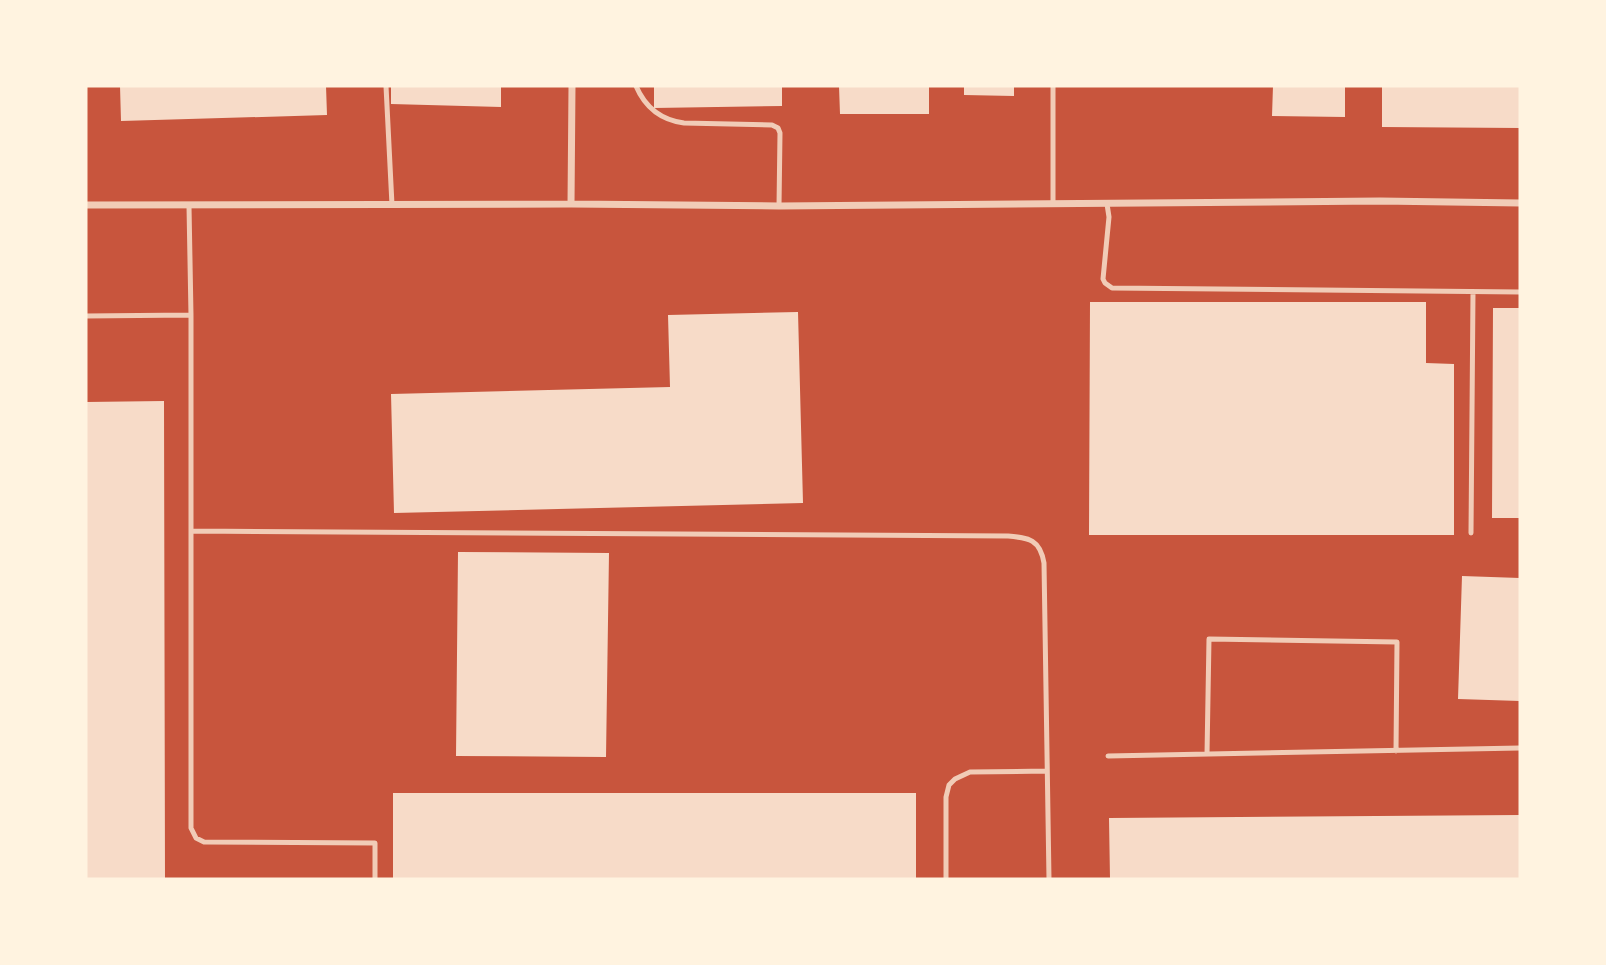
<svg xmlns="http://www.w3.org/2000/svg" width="1606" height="965" font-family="'IBM Plex Sans',sans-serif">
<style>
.building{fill:#f7dbc8}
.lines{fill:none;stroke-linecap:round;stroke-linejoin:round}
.service{stroke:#f1ccb7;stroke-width:5}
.minor{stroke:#f1ccb7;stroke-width:7}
</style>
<rect width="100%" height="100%" fill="#c8553d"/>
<path class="building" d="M120 86H326L327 115 121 121Z
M391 86H501V107L391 104Z
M654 86H782V106L654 108Z
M839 86H929V114H840Z
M964 86H1014V96L964 95Z
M1273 86H1345V117L1272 116Z
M1382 86H1520V128L1382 127Z
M1090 302H1426V363L1454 364V535H1089Z
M1493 308H1520V518H1492Z
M798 312 803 503 394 513 391 394 670 387 668 315Z
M164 401 165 879H86V402Z
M458 552 609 553 606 757 456 756Z
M1462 576 1520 578V701L1458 699Z
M393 793H916V879H393Z
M1520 815V879H1110L1109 818Z"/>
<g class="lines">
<path class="service" d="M386 86 392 205
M636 86C645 107 661 120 684 123L772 125 778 128 780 133 779 206
M1053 204V86
M1107 204 1109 217 1103 279 1105 283 1112 288 1520 292
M189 206 191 315V828L196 838 204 842 375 843V879
M86 316 191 315
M192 531 1008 536C1029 538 1040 539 1044 563L1049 879
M1471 533 1473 292
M1207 754 1209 639 1397 642 1396 751
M1108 756 1520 748
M946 879V797L949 785 955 779 970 772 1047 771"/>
<path class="minor" d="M571 204 572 86
M86 205 571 204 779 206 1380 201 1520 203"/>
</g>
<rect width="1606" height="965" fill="none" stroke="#fff3e0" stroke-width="175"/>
</svg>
